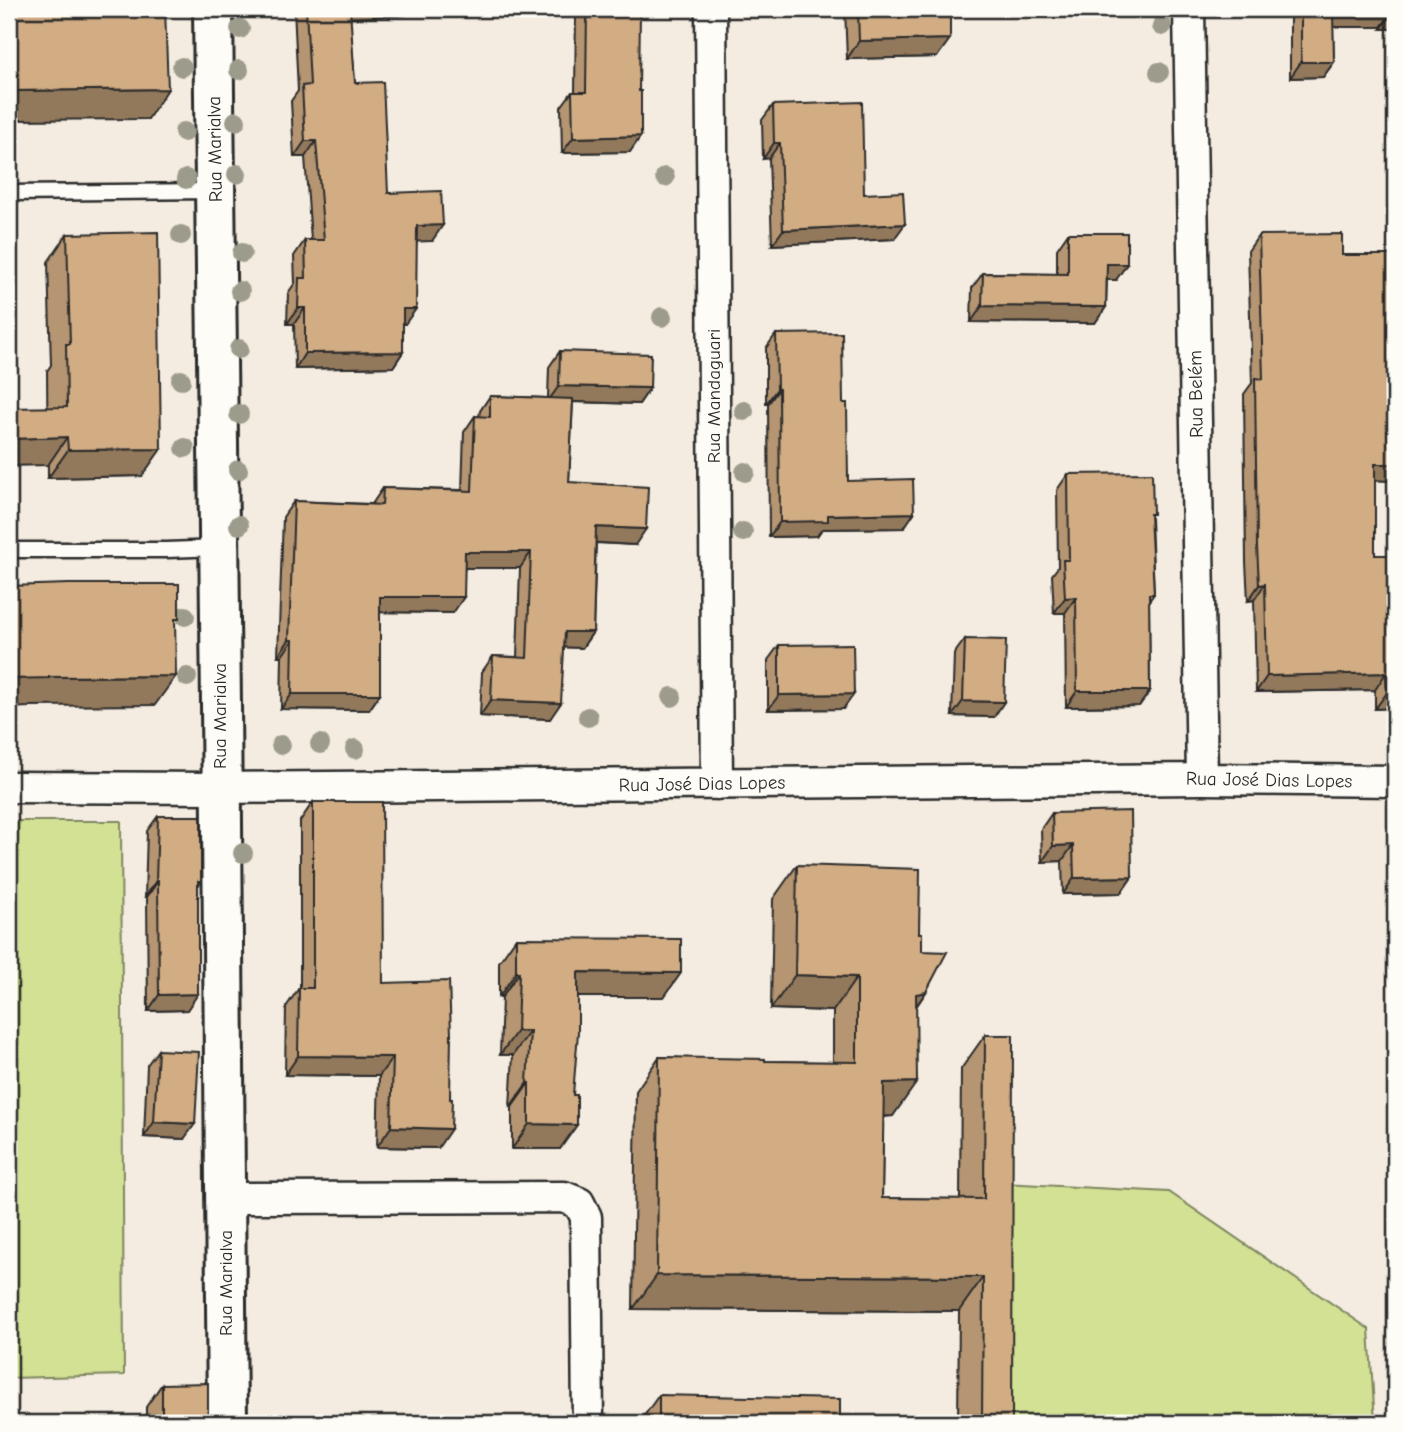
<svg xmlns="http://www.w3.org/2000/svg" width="1404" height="1432" font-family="'Comic Neue',sans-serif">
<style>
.green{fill:#d2e194;stroke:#7e8660;stroke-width:2}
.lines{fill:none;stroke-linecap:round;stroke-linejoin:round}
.lane-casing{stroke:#2b2b2b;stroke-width:19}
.street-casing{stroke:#2b2b2b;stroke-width:35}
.secondary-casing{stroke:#2b2b2b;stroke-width:44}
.lane{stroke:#fdfcf7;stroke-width:14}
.street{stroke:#fdfcf7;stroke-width:30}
.secondary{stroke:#fdfcf7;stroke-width:38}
.tree{fill:#9d9b8b}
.wall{fill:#b59572;stroke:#2b2b2b;stroke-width:2}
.shaded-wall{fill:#93795c;stroke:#2b2b2b;stroke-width:2}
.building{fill:#d2ad84;stroke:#2b2b2b;stroke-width:2}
.labels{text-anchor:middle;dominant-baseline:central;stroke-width:5;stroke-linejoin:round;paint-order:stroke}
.street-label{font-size:19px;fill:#2b2b2b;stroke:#fdfcf7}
</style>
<rect width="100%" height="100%" fill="#f4ece0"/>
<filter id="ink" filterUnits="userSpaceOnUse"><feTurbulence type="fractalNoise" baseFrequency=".0143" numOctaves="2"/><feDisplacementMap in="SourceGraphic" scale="14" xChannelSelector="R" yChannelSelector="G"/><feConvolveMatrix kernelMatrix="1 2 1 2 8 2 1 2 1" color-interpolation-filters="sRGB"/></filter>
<g filter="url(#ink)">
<path class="green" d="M9 821H121L124 1375 10 1378 11 1423H9Z
M1003 1183 1169 1192 1369 1329 1375 1423H999Z"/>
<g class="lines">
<defs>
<path id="lane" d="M9 193 214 191
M9 550H167L219 548"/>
<path id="street" d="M711 9 717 784
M1189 9 1202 779
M9 787 220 788 1202 779 1395 781
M225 1198 564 1197 579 1203 586 1217 588 1423"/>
<path id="secondary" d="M213 9C219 480 224 952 227 1423"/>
</defs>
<use href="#lane" class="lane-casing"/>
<use href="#street" class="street-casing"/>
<use href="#secondary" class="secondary-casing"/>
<use href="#lane" class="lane"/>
<use href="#street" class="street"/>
<use href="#secondary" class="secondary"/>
</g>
<g class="tree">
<circle cx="1162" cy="26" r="10"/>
<circle cx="240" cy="29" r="10"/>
<circle cx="182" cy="67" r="10"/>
<circle cx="239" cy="70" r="10"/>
<circle cx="1159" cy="72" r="10"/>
<circle cx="236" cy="121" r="10"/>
<circle cx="184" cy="132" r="10"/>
<circle cx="237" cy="174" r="10"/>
<circle cx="665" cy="177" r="10"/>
<circle cx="186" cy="179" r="10"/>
<circle cx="181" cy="235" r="10"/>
<circle cx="242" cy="253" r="10"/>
<circle cx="240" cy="291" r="10"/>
<circle cx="662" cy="317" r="10"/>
<circle cx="239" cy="349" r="10"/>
<circle cx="181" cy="380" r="10"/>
<circle cx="744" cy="411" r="10"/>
<circle cx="239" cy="414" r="10"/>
<circle cx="185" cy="448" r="10"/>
<circle cx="238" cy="470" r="10"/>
<circle cx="745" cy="472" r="10"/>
<circle cx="239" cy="525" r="10"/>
<circle cx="743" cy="532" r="10"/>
<circle cx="185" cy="616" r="10"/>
<circle cx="187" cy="677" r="10"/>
<circle cx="672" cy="697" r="10"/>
<circle cx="588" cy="717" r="10"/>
<circle cx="320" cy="744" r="10"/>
<circle cx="281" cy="745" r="10"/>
<circle cx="355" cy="749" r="10"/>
<circle cx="243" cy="853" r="10"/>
</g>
<path class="wall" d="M294 9H461L459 11H409L405 15 350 18 355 83 388 193 432 241H417L405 324H403V352L393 367 295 369 294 324H287L288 293 295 283 294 256 305 240H311L305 157H294L291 101 298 91Z
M576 9H640L630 152 562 153 561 107 572 92H575Z
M845 9H950L937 57 847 59Z
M1290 9H1395V29H1381V27H1333L1334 62 1323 77 1290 78Z
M773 105 864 194 894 239 772 245 769 158 763 159 762 120Z
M1068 233 1116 280H1107L1106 307 1095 323 971 322 972 288 983 273 1057 274V249Z
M67 234 142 476 48 478 47 371 51 365 48 262Z
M1259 235 1342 255H1395V481L1375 480V555L1395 708 1375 709V690L1256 692 1254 600 1248 601 1246 562 1244 394 1252 383 1248 251Z
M776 334 843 403 848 481 904 528 822 529 817 536 769 537 768 404H766V348Z
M560 351 650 388 639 404 573 402 569 482 635 545 596 543 593 632 582 648 564 647 550 719 480 716 482 672 493 656 517 657 520 568H465L453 613 380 612V694L369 710 281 709 282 656H278L283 517 294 501 372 504 383 488 462 490 464 432 475 416 479 417 480 411 490 396 548 398 549 367Z
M1068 474 1151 518 1154 594 1149 601 1150 691 1139 706 1066 707 1065 613H1054L1052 575 1058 567 1057 490Z
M965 639 994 717 952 716 954 654Z
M779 645 854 694 843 709 768 710V660Z
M313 802 383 983 438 1148 377 1147 379 1076 285 1075 286 1007 299 988H300V821Z
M1052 813 1132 877 1121 893 1063 894 1062 861 1042 862 1041 829Z
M158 816 201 882 198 886 187 1010 148 1011 147 897H145L147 831Z
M797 865 919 933 926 992 916 1007 893 1116 883 1117 882 1198 960 1199 961 1069 985 1035 1012 1423H958L959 1311 633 1309 636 1091 659 1057 765 1061 833 1062V1011L771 1009 773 899Z
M516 938 664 997H578L560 1149H512V1107H510L513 1055H500L502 997H499V962Z
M158 1050 184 1139 144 1137 147 1065Z
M162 1384 208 1423H146V1407Z
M659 1395 840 1423H639Z"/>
<path class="shaded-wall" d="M346 9H461L459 11H409L405 15 339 19Z
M1333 11 1392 12 1381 27H1322Z
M1392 14H1395V29H1381Z
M950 39 937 57 847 59 859 41Z
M1301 62H1334L1323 77 1290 78Z
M168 89 148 119 9 120V91Z
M641 136 630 152 562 153 573 138Z
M305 141H316L305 157H294Z
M774 143H780L769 158 763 159Z
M905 224 894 239 772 245 783 230Z
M443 225 432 241 406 242 417 226Z
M1107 264H1127L1116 280H1096Z
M982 306 1106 307 1095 323 971 322Z
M298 308H305L294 324H287Z
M403 309H416L405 324H392Z
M403 352 393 367 295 369 305 353Z
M559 386 650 388 639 404 548 401Z
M777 389H779L768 404H766Z
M67 437 48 465 9 466V439Z
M161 449 142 476 48 478 68 450Z
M1375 464H1395V481L1363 480Z
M914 513 904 528 822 529 817 536 769 537 780 522 828 515Z
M596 527 646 529 635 545 585 542Z
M465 552H531L520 568H454Z
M1265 584 1254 600 1248 601 1259 585Z
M380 597H464L453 613 369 612Z
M1076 597 1065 613H1054L1065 598Z
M565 632H593L582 648 554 647Z
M289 640H293L282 656H278Z
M1386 673 1375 690 1256 692 1267 676Z
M176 676 155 705 30 706 29 707 9 708V679L49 677Z
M1077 691H1150L1139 706 1066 707Z
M1387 693H1395V708L1375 709Z
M292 694H380L369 710 281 709Z
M854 694 843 709 768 710 779 695Z
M491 700 561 703 550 719 480 716Z
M963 701 1004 702 994 717 952 716Z
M1073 845 1062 861 1042 862 1053 846Z
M1132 877 1121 893 1063 894 1074 878Z
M156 881H158L147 897H145Z
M516 972H519L502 997H499Z
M578 972 681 973 664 997H561Z
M795 975 857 977 833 1011 771 1009Z
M926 992 902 1026 916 994Z
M198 994 187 1010 148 1011 159 995Z
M517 1031H530L513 1055H500Z
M298 1056 393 1057 379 1076 285 1075Z
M917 1082 893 1116 860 1117 884 1083Z
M527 1083H529L512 1107H510Z
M154 1122 195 1124 184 1139 144 1137Z
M529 1124 577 1125 560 1149H512Z
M391 1127 451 1129 438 1148 377 1147Z
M657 1275 983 1277 959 1311 633 1309Z"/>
<path class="building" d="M9 9H165L168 89 9 91Z
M306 9H350L355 83 383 82 388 193 441 191 443 225 417 226 416 309H403V352L305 353V308H298L299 278H306L305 240H324L316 141H305L302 86 310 85Z
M587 9H640L639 91H641V136L573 138 572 92H586Z
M858 9H950V39L859 41Z
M1301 9H1395V14H1392V12L1333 11 1334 62H1301Z
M862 102 864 194 903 192 905 224 783 230 780 143H774L773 105Z
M158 232 161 449 68 450 67 437 9 439V408L67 407 66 344H70L67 234Z
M1068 233H1127V264H1107L1106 307 982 306 983 273 1068 274Z
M1342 234V255H1395V464H1375V555H1395V693H1387L1386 673 1267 676 1265 584 1259 585 1257 546 1255 378 1263 379 1259 235Z
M842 333 843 403H847L848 481 913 479 914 513 828 515V521L780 522 779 389H777L776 334Z
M560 351 651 354 650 388 559 386Z
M490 396 573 399 569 482 648 487 646 529 596 527 593 632H565L561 703 491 700 493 656 527 658 531 552H465L464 597H380V694H292L293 640H289L294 501 382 505 383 488 472 491 475 416 490 417Z
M1152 473 1153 514H1150L1154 594H1149L1150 691H1077L1076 597 1065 598 1063 560H1069L1068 474Z
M68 584H179V619H175L176 676 49 677V678L9 679V586Z
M965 639 1006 640 1004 702 963 701Z
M853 644 854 694 779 695V645Z
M313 802H382L383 983 449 981 451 1034 450 1099H452L451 1129 391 1127 393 1057 298 1056 299 988H313Z
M1131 811 1132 877 1074 878 1073 845 1053 846 1052 813Z
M158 816H201V882L198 881V994L159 995 158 881H156Z
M797 865 920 869 919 933H922V951L947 952 926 992 916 994 917 1082 884 1083 882 1198 984 1199 985 1035H1013L1012 1423H982L983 1277 657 1275 659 1057 765 1059V1061L857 1062V977L795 975Z
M516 938 681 939V973L578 972V1032L573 1095H577V1125L529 1124V1083H527L530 1031H517L519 972H516Z
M158 1050 199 1052 195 1124 154 1122Z
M208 1383V1423H162V1384Z
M659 1395 840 1399V1423H659Z"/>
</g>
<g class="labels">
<g class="street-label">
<text transform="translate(215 149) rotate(-91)">Rua Marialva</text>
<text transform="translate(1196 394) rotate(-91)">Rua Belém</text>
<text transform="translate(714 396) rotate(-90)">Rua Mandaguari</text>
<text transform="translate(220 716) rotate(-90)">Rua Marialva</text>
<text transform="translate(1269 780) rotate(1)">Rua José Dias Lopes</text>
<text transform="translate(702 784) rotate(-1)">Rua José Dias Lopes</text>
<text transform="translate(226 1283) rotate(-90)">Rua Marialva</text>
</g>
</g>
<rect width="1404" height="1432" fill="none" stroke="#fdfcf7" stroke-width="35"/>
<rect x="18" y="18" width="1369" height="1397" fill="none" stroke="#2b2b2b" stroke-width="2.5" filter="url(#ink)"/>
</svg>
